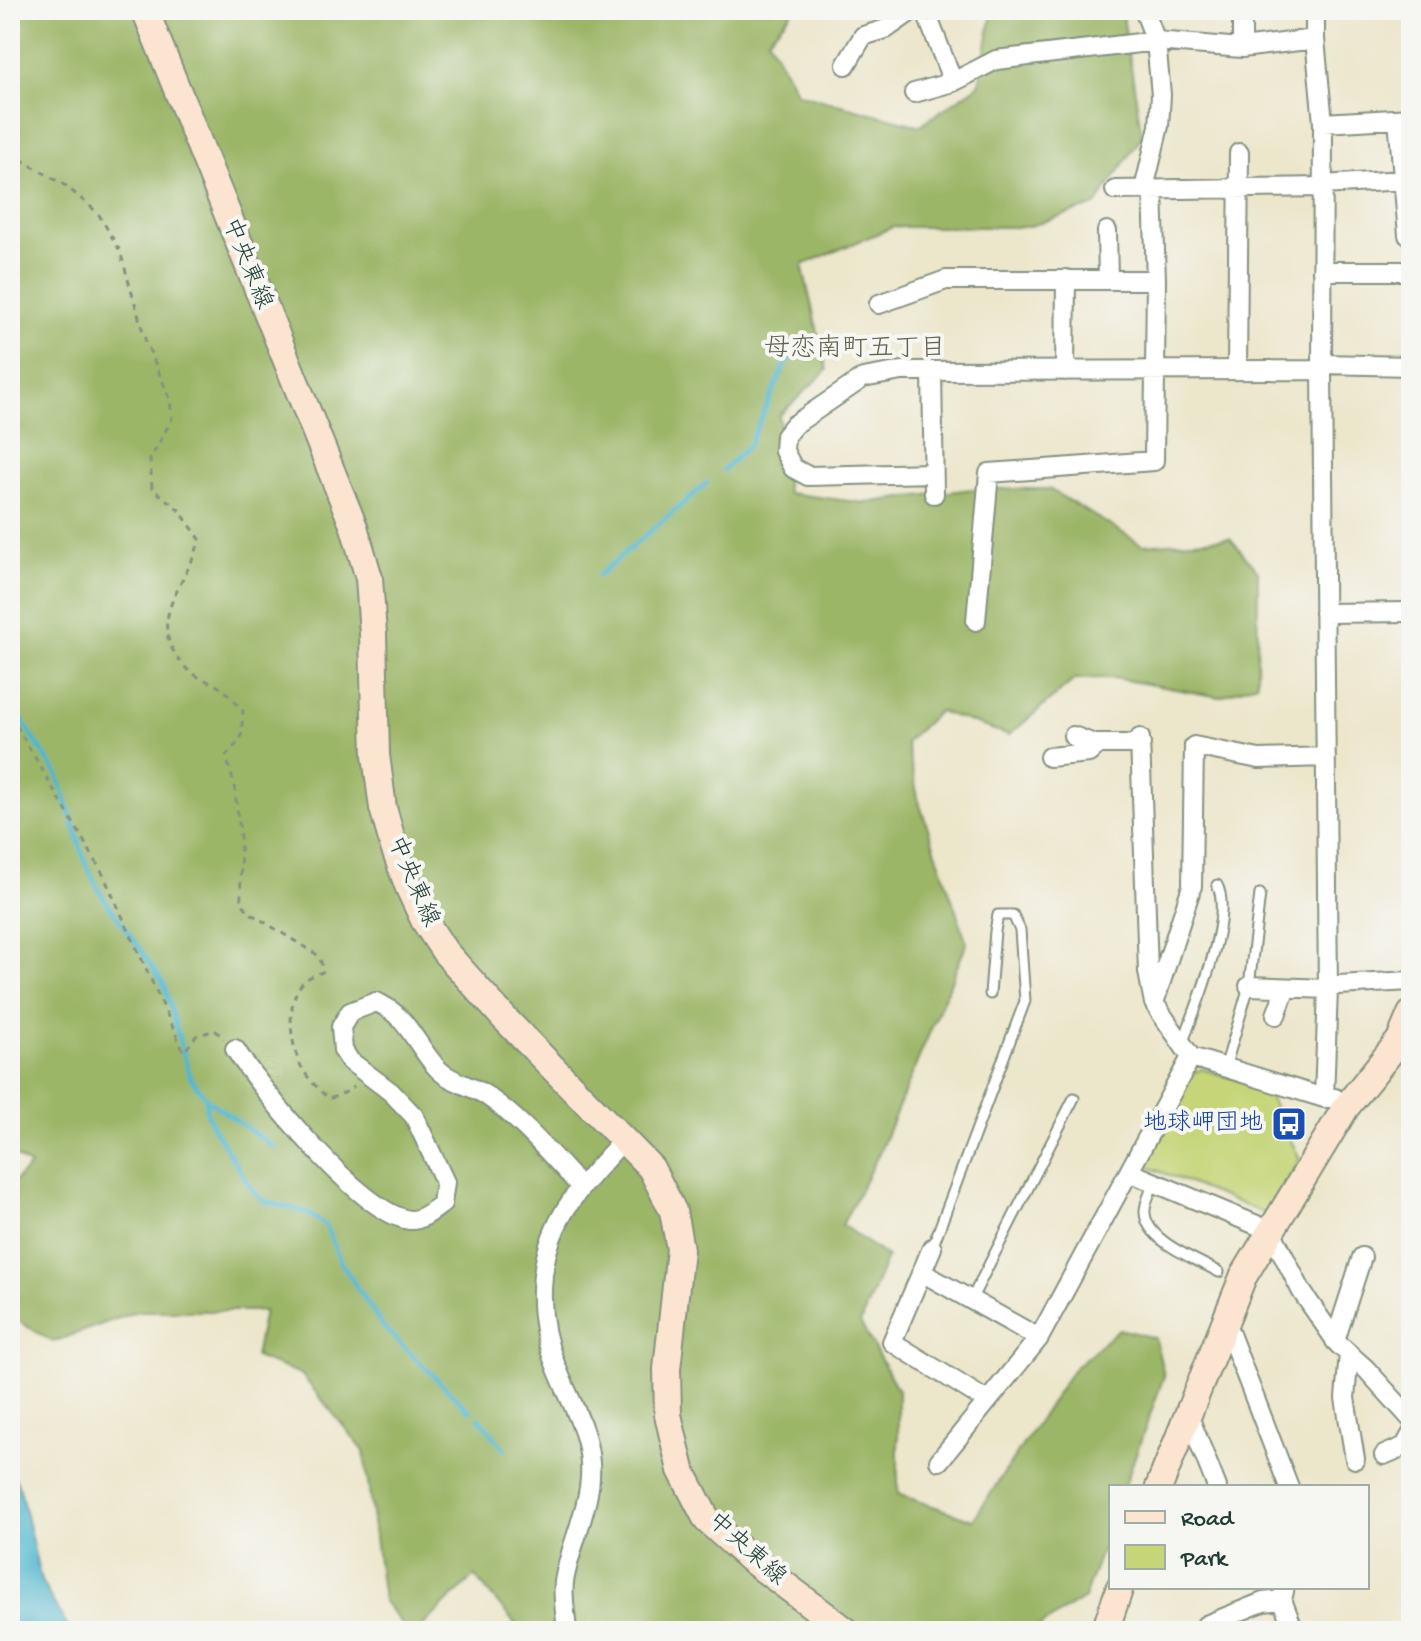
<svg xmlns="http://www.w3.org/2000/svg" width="1421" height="1641" font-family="'Gochi Hand','Klee One',sans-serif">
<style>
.green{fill:#c5d577;stroke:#728956;stroke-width:2}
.forest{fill:#9cb668;stroke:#5e7a4e;stroke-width:2}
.water{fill:#4fb6cd;stroke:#377a80;stroke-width:2}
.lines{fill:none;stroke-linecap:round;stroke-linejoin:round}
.stream{stroke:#4fb6cd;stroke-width:5}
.lane-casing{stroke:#869280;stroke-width:13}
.street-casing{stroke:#869280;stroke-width:22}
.secondary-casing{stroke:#869280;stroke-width:30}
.path{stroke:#869280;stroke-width:3;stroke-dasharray:6 6;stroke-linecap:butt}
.lane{stroke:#fff;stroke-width:9}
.street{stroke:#fff;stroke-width:18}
.secondary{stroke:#fce5d0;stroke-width:26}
.labels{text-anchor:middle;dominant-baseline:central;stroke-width:8;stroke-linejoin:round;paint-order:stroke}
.street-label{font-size:24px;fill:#1f3d34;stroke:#f6f6f2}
.transit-label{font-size:24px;fill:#164399;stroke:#f6f6f2;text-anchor:end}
.neighbourhood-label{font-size:26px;fill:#63624e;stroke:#f6f6f2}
</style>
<rect width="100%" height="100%" fill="#f6f6f2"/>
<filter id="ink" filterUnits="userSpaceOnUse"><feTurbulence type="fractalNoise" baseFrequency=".0125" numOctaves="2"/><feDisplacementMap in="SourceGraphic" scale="16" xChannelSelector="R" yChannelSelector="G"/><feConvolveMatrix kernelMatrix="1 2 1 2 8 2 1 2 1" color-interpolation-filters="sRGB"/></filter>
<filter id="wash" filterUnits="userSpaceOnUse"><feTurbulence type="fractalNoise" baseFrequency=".006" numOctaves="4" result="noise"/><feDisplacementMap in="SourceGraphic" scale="32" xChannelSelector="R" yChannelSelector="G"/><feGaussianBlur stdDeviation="1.8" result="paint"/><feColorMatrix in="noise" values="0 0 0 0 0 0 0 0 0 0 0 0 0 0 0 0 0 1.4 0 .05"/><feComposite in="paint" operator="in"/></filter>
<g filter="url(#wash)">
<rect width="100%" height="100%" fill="#ece6cb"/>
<path class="green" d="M1202 1069 1265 1088 1300 1159 1266 1214 1146 1166 1144 1160 1192 1073Z"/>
<path class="forest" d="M10 10H794L768 39 797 93 919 126 979 85 992 13 1006 10H1122L1142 136 1096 205 1027 227H893L802 265 827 370 779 416 787 493 864 503 972 489H1049L1143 545 1230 538 1258 571 1257 683 1219 697 1114 678 1075 679 1009 735 939 711 906 742 919 802 967 943 879 1153 842 1225 887 1257 860 1323 898 1390V1494L973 1520 1073 1369 1119 1329 1155 1338 1164 1376 1124 1487H1111V1524L1084 1598 1032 1631H521L475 1576 417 1631H407L383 1600 364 1451 301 1374 255 1357 264 1311H138L53 1342 10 1316V1186L30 1166 10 1152Z"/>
<path class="water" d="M10 1467 20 1489 41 1581 70 1631H10Z"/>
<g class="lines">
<path class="stream" d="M723 470 749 445 785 365 808 339
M599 575 707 483
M10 703 58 775 86 864 100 892 164 984 190 1077 206 1098V1110L212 1126 254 1192 264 1201 306 1212 326 1226 340 1261 383 1327 470 1411
M206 1099 275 1148
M479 1418 505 1450"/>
</g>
</g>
<g filter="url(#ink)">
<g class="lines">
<defs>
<path id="lane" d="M1182 1044C1195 1011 1234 915 1217 885
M1225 1068 1249 986 1260 894
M1154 1182C1151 1192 1144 1203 1145 1213 1147 1242 1196 1259 1219 1272
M932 1248 1025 1001 1020 930 1013 915H998L995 931 990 994
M971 1300 1074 1098"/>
<path id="street" d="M925 10 953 82
M1144 10 1156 41 1242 48 1315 39
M1242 10V48
M1315 10V39L1323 123 1322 370 1328 989 1324 1098
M846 65 863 36 886 29 913 10
M914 93 953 82 996 60 1156 41 1161 95 1159 126 1144 189
M1398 119 1408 235
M1323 123 1411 118
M1323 185 1403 180
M1153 189 1156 280
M1115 190 1323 187
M1107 231 1108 280
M1322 271H1402
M879 304 946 280H1156L1154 461 989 473 976 621
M1322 364 1411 366
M1237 369 1239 153
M932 371 934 494
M1065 371 1066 279
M933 473 808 476 793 468 784 451 785 436 794 425 863 378 902 371 1322 370
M1324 613 1411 612
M1073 736 1097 745
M1140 738 1148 972 1154 1003 1191 1057 1324 1098H1335
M1049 757 1089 753 1098 744H1141
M1249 986 1328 989 1338 985 1411 981
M1155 1000 1192 886 1194 746 1259 759 1326 757
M1276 1015 1286 988
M235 1049C261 1090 362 1215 410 1220 421 1221 434 1210 442 1204L445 1182 414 1116 391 1092 350 1061 343 1050 341 1027 350 1012 376 1002C408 1015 416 1046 438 1069 450 1082 473 1086 487 1096 523 1121 551 1155 581 1187
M1129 1172 1271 1231 1302 1292 1338 1344 1366 1369 1411 1419
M932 1248 892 1342 987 1401
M923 1273 1039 1338
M1225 1321 1289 1487
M1335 1341 1362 1257
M1349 1354 1345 1398 1355 1459
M1188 1414 1217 1487
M1384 1455 1405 1446 1411 1435
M939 1461 1039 1338 1191 1057
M1282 1600 1294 1631
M567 1631C566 1616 562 1598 564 1582 570 1543 593 1504 590 1463 588 1428 568 1398 556 1366 545 1340 541 1316 542 1289 544 1220 581 1187 625 1138
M1203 1631 1206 1625 1263 1602 1282 1600 1285 1587"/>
<path id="secondary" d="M145 10 354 527 369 578 373 634 376 755 383 808 394 847 409 888 424 920 445 952 505 1019 651 1168 673 1211 680 1249 667 1369 668 1415 681 1470 707 1520 749 1558 846 1631
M1159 1487 1243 1277 1346 1107 1400 1040 1411 1014
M1105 1631 1120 1587"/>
</defs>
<use href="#lane" class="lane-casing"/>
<use href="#street" class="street-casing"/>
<use href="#secondary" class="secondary-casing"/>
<path class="path" d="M10 153 66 186 98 213 120 251 146 342 170 399 172 419 150 460 152 488 179 510 200 539C186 589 140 622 188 670 197 678 211 682 221 688 230 694 236 704 243 711L241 739 226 756 234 784 240 832 241 902 250 913 319 956 324 971C319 974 311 976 307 979 284 996 290 1042 300 1064 306 1077 318 1089 329 1099L349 1091 354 1086
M10 715 102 872 184 1052 196 1036 215 1030 224 1039"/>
<use href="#lane" class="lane"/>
<use href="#street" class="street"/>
<use href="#secondary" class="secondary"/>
</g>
</g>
<defs>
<symbol id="bus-square" viewBox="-11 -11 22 22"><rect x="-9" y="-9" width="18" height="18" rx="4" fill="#1a4fb4" stroke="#f6f6f2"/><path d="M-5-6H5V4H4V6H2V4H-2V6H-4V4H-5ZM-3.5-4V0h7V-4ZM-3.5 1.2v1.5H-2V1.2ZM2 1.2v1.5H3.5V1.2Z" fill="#fff"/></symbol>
</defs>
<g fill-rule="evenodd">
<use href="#bus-square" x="1269" y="1104" width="40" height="40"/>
</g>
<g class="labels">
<g class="street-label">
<text transform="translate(246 264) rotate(68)">中央東線</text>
<text transform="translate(412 882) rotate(67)">中央東線</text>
<text transform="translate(746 1550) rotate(42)">中央東線</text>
</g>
<g class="transit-label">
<text x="1263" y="1124">地球岬団地</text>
</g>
<g class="neighbourhood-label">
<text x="855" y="350">母恋南町五丁目</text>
</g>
</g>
<rect width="1421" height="1641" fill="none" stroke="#f6f6f2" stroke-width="40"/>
<rect x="1109" y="1485" width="260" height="104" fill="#f6f6f2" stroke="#a0aca6" stroke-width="2"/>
<rect x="1125" y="1511" width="40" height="12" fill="#fce5d0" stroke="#a0aca6" stroke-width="2"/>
<text x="1181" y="1525" font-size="24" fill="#1f3d34">Road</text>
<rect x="1125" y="1545" width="40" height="24" fill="#c5d577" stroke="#a0aca6" stroke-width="2"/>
<text x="1181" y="1565" font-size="24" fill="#1f3d34">Park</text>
</svg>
